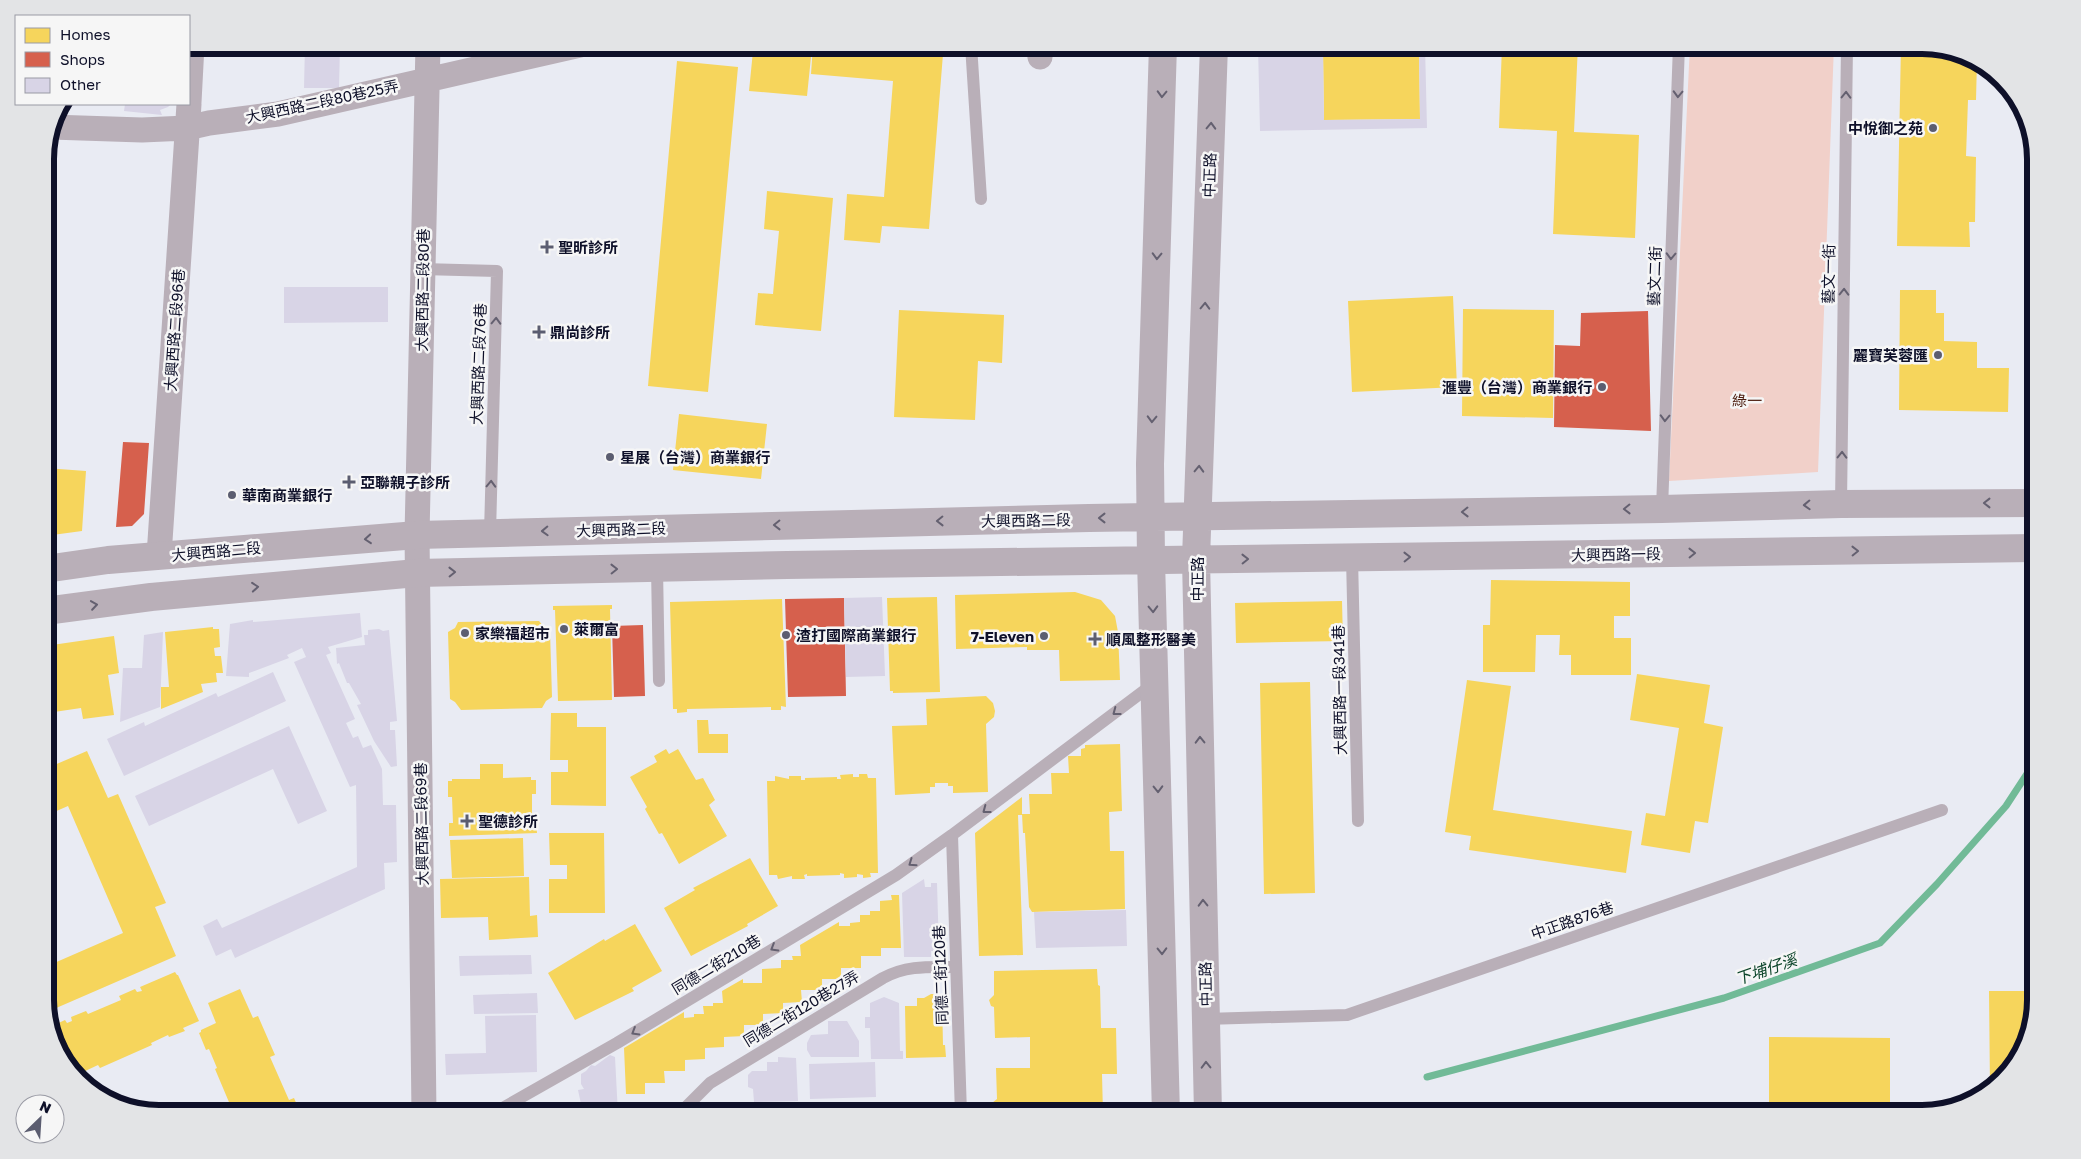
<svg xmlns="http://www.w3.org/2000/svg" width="2081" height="1159" font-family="'Golos Text','Noto Sans TC',sans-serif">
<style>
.green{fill:#f1d0c9}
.homes{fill:#f6d55c}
.shops{fill:#d6604d}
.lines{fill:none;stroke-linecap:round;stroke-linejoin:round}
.stream{stroke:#71ba97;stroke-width:7}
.building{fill:#d8d4e6;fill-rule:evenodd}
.service{stroke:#b9afb8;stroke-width:12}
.minor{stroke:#b9afb8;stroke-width:25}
.tertiary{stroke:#b9afb8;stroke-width:28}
.oneway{stroke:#646070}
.poi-dot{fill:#5b5d70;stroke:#f6f6f6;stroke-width:2}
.labels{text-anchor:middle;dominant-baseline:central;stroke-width:5;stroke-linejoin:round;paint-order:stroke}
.street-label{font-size:15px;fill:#0e1029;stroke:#f6f6f6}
.poi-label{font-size:15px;font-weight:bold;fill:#0e1029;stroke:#f6f6f6;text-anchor:start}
.park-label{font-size:15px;fill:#4f2012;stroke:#f6f6f6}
.water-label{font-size:16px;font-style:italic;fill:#0b4429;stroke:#f6f6f6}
.rim{fill:none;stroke:#0e1029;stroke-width:6}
</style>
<rect width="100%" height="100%" fill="#e9ebf3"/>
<path class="green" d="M1690 45H1834L1818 472 1669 481Z
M513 1110 586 1113V1114H506Z"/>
<path class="homes" d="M813 45H888L896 46 895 50 943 54 929 229 882 226 880 243 844 240 847 194 884 197 893 81 811 74Z
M1502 45H1578L1574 132 1639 135 1635 238 1553 234 1557 131 1499 128Z
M1901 45H1922L1977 60 1976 100H1968L1966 156 1976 157 1975 222H1969L1970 247 1897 246Z
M1419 50 1420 119 1324 120 1323 51Z
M753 51 811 57 807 96 749 91Z
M677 61 738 67 708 392 648 386Z
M767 191 833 198 821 331 755 325 758 293 773 294 779 231 764 229Z
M1900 290H1936V313H1944V341L1977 342V368H2009L2008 412 1899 410Z
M1453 296 1457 387 1352 392 1348 301Z
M1463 309 1554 310 1553 418 1462 416Z
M899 310 1004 315 1002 363 978 361 975 420 894 417Z
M679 414 767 424 761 479 673 470Z
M45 468 86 471 82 531 45 536Z
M1491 580 1630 582V616H1614V638H1631V675H1571V655H1559L1560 635H1536L1535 672H1483V625H1490Z
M1075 592 1101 600 1115 616 1118 632 1120 680 1060 681 1059 650H1027V647L956 649 955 595Z
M937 597 940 692 893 693V691H890L887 598Z
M782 599 786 707 781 706V710H771V707L687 709V712L677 713V709H673L670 602Z
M1342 601 1343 641 1236 643 1235 603Z
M612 605V609H610L612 700 558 701 555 610H553V606Z
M539 621 544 627 550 631 552 697 546 701 542 708 461 710 455 702 450 699 448 632 455 628 458 622Z
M213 627V629H219L220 647 214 648 215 656H221L223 673H216L217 682 201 684 203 692 161 709V687H169L165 632Z
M114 636 119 673 108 675 114 715 83 719 81 708 54 712 56 722 45 724V646Z
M1637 674 1710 685 1704 723 1723 727 1708 823 1695 821 1690 853 1641 845 1646 813 1665 816 1679 728 1630 720Z
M1467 680 1511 686 1493 810 1632 831 1626 873 1469 850 1471 836 1445 832Z
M1310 682 1315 893 1264 894 1260 683Z
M986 696 993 703 995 711 994 717 986 724 988 792 953 793V786H948V783H935V787H930V793L895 795 892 726 927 725 926 699Z
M551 713H577V727H606V806L551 805V772H568V760H550Z
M697 720H708L709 734H728V753H698Z
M1120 744 1122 811 1109 812 1110 851H1124L1125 909 1032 912 1029 907 1025 833H1023L1022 814H1030L1029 794H1052L1051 773H1069L1068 756H1081V749L1085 748V745Z
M666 749 669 754 678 749 696 780 703 778 715 800 709 805 727 836 679 864 662 833 659 834 645 809 647 807 630 777 657 762 654 756Z
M87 751 108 798 118 794 166 903 155 907 176 956 47 1012 45 1007V967L123 933 68 806 45 816V769Z
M480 764H503V778L531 777V780H536V794H532V821H536L537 833 449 836V823H453L452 797H448V781H452V779H480Z
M853 774V777H859V774H867L868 778H876L878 873H870L871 877 863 878V875L857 874V877L844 878V874L840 873V875L807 876V874L804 875 805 879H792V876L778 879 777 875H769L767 781H775V776L789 779V776H801V780H805V778L837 777V779H841L840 775Z
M1022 797V815H1018L1023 955 979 956 975 833Z
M549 833H604L605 913H549V879H567V865H550Z
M523 838 524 876 452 878 450 840Z
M750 858 778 906 747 924 748 926 691 956 664 908 695 890 693 888Z
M529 877 530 916 537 915 538 937 489 940 488 917 441 918 440 879Z
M891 895H899L901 948H881V956H861V968H841V979H822V990H801L802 1002 783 1003V1013L763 1014V1025H744V1036L724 1037V1047L705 1048V1059L685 1060V1071H664L665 1083H645V1094H626L624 1048 684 1012V1018L694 1017V1014H704L703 1006H713V1003H723L722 991 743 979V983H762V969L781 968V960H793L792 956H801L800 945 839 922V926H850V923L860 922V915H870V911H880V901L892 900Z
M635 924 662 971 632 988 634 991 575 1020 548 973 604 939 605 941Z
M1097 969 1098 985 1100 986 1101 1028H1116L1117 1074H1102L1103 1114H997V1110L992 1106V1103L997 1099 996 1068H1030V1037L995 1038 994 1007 991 1006 989 1000 994 995V971Z
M175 972 177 975H178L199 1021 183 1028 185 1031 169 1037 168 1035 151 1043 152 1045 100 1068 98 1065 81 1073 82 1076 79 1077 64 1063 52 1026 65 1020 67 1023 72 1021 71 1017 86 1011 88 1014 121 1000 119 996 135 989 137 992 142 991 140 987Z
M240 989 253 1018 258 1016 275 1055 270 1057 289 1100 294 1098 301 1114H234L215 1069 217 1068 209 1049 206 1050 199 1033 201 1032V1030L216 1023 208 1003Z
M1989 991H2036V1000L2021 1057 1990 1088Z
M931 994H936L942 998 943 1045H945L946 1057 906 1058 905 1006H917V998H924Z
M1769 1037 1890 1038V1114H1769Z"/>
<path class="shops" d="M1648 311 1651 431 1554 427 1555 345 1580 346 1581 313Z
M123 442 149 443 144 514 132 526 116 527Z
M844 598 846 696 788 697 785 599Z
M643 625 645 696 614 697 612 626Z"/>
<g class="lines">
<path class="stream" d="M1427 1077 1724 998 1880 943 1937 884 2006 806 2036 760"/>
</g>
<path class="building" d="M305 45H340L339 88H304Z
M1425 45 1427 128 1260 131 1258 46ZM1419 50 1420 119 1324 120 1323 51Z
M125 104H171L168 107 160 110 162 115 124 111Z
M284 287H388V322L284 323Z
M882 597 885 676 846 677 844 598Z
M360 613 362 637 328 647 331 653 326 655 355 719 346 723 353 738 358 736 363 748 371 745 382 769 383 805H396L397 862 384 863 385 889 235 958 231 949 216 956 203 926 217 919 222 928 357 867 356 785 350 787 294 662 306 657 302 648 287 655 289 658 249 673V677L226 676 230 624 253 620V622Z
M379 629 383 631 389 630 397 721 390 722V730H395L397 766 391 767 374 741 357 705 361 704 349 683H347L339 663 337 664 336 648 365 645 364 635H368V630Z
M163 632 160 707 120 722 123 668H142L144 635Z
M273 672 286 701 124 776 107 739 144 722 145 726 216 693 218 697Z
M289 726 327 811 298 824 273 769 149 826 135 796Z
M924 879 925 887H931V883H937L939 951H931V957H904L902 893Z
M1126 910 1127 946 1036 948 1034 912Z
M531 955 532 974 460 976 459 956Z
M537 993 538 1013 474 1014 473 995Z
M884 997 899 1003 900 1051H903V1059H871L870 1028H865V1017H870V1003Z
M536 1015 537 1072 446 1075 445 1054 486 1053 485 1016Z
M828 1021H847L859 1041V1057H811L807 1050V1043L811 1035 828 1034Z
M610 1055 615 1057 618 1114H589L586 1108 587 1102 581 1104 578 1090 584 1089 581 1084V1074L586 1071 591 1065 595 1066Z
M778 1057 796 1058 798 1101 754 1102 753 1089 748 1087V1075L752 1071H767V1062H778Z
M875 1062 876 1097 810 1099 809 1064Z"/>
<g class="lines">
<path class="service" d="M971 45 981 199
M422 269 497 271 490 533
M1841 504 1847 45
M1662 509 1679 45
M1352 557 1358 821
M657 568 659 681
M952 835 961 1114
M1205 1019 1347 1015 1942 810
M492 1114 617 1043 896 875 952 835 1153 684
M679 1114 710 1083 883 978C907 965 929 967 956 967
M852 1114 961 1113"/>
<path class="minor" d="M1038 45 1040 57
M189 102 192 45
M51 127 142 130 187 128 209 123 278 114 580 45
M159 556 189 104
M424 1114 417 535 428 45"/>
<path class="tertiary" d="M1163 45 1150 464 1151 560 1166 1114
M45 569 108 560 417 535 1089 518 1662 509 1841 504 2036 503
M45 611 151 597 417 573 787 565 2036 548
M1208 1114 1196 559 1214 45"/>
</g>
<defs><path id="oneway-chevron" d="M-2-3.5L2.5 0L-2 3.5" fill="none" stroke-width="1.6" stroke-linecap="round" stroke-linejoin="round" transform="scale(1.25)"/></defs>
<g class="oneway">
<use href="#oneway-chevron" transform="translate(1162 94) rotate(92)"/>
<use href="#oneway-chevron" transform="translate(1678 94) rotate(92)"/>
<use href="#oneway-chevron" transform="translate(1846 95) rotate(-89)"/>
<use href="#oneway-chevron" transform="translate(1211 126) rotate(-88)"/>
<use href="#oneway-chevron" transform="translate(1157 256) rotate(92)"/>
<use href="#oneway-chevron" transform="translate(1671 256) rotate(92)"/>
<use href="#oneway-chevron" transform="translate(1844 292) rotate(-89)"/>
<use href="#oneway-chevron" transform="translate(1205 306) rotate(-88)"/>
<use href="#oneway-chevron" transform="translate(496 321) rotate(-88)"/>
<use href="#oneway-chevron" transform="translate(1665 418) rotate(92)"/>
<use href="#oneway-chevron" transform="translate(1152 419) rotate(92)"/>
<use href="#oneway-chevron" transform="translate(1842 455) rotate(-89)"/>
<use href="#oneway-chevron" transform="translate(1199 469) rotate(-88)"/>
<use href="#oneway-chevron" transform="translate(491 484) rotate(-88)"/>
<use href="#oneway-chevron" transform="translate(1987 503) rotate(180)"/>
<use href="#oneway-chevron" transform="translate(1807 505) rotate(178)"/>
<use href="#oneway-chevron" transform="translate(1627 509) rotate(179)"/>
<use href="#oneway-chevron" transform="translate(1465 512) rotate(179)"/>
<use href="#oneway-chevron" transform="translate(1102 518) rotate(180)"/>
<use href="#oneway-chevron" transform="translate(940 521) rotate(179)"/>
<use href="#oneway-chevron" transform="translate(777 525) rotate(179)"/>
<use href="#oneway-chevron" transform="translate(545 531) rotate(178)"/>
<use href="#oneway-chevron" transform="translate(368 539) rotate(175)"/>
<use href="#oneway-chevron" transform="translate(1855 551) rotate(-1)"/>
<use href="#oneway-chevron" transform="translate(1692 553) rotate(-1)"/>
<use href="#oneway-chevron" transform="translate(1407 557) rotate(-1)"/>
<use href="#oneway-chevron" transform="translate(1245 559) rotate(-1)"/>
<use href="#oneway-chevron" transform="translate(614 569) rotate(-1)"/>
<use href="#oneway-chevron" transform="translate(452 572) rotate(-1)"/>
<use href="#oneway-chevron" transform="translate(255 587) rotate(-5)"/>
<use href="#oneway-chevron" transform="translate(94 605) rotate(-8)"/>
<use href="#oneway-chevron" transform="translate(1153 609) rotate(88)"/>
<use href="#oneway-chevron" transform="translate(1116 712) rotate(143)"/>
<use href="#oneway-chevron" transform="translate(1200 740) rotate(-91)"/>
<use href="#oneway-chevron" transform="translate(1158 789) rotate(89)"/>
<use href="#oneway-chevron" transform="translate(986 810) rotate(143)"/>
<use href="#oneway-chevron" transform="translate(912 863) rotate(145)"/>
<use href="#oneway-chevron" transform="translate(1203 903) rotate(-91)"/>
<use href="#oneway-chevron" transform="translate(774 948) rotate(149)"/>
<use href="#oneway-chevron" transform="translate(1162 951) rotate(89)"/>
<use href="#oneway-chevron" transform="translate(635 1032) rotate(149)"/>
<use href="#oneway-chevron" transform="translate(1206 1065) rotate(-91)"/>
</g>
<g class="poi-dot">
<circle cx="1933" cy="128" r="5"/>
<path d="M544.5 239.5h5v5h5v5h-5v5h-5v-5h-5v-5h5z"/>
<path d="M536.5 324.5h5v5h5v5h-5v5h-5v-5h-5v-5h5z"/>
<circle cx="1938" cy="355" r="5"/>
<circle cx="1602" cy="387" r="5"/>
<circle cx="610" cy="457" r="5"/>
<path d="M346.5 474.5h5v5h5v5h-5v5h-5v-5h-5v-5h5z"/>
<circle cx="232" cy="495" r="5"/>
<circle cx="564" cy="629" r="5"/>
<circle cx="465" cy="633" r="5"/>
<circle cx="786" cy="635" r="5"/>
<circle cx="1044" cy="636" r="5"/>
<path d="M1092.5 631.5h5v5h5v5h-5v5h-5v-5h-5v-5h5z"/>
<path d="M464.5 813.5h5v5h5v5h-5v5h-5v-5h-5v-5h5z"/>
</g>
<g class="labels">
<g class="street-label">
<text transform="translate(322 101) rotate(-12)">大興西路二段80巷25弄</text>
<text transform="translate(1209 175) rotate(-88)">中正路</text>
<text transform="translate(1828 274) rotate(-89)">藝文一街</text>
<text transform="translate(1654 276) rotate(-88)">藝文二街</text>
<text transform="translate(422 290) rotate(-89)">大興西路二段80巷</text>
<text transform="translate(174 330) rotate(-86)">大興西路二段96巷</text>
<text transform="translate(478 364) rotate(-88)">大興西路二段76巷</text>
<text transform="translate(1026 520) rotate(-1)">大興西路二段</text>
<text transform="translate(621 529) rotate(-2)">大興西路二段</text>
<text transform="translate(216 551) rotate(-5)">大興西路二段</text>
<text transform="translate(1616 554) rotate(-1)">大興西路一段</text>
<text transform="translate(1197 579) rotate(-90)">中正路</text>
<text transform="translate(1339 690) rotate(-91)">大興西路一段341巷</text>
<text transform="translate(421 824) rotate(-91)">大興西路二段69巷</text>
<text transform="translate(1572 920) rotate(-19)">中正路876巷</text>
<text transform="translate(716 964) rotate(-31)">同德二街210巷</text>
<text transform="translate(940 975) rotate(-92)">同德二街120巷</text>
<text transform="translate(1205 984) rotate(-91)">中正路</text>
<text transform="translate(801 1008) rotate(-31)">同德二街120巷27弄</text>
</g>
<g class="poi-label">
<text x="1923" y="128" text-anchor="end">中悅御之苑</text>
<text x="558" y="247">聖昕診所</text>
<text x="550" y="332">鼎尚診所</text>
<text x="1928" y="355" text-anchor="end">麗寶芙蓉匯</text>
<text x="1592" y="387" text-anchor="end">滙豐（台灣）商業銀行</text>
<text x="620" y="457">星展（台灣）商業銀行</text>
<text x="360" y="482">亞聯親子診所</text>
<text x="242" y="495">華南商業銀行</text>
<text x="574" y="629">萊爾富</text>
<text x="475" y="633">家樂福超市</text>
<text x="796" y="635">渣打國際商業銀行</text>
<text x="1034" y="636" text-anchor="end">7-Eleven</text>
<text x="1106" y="639">順風整形醫美</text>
<text x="478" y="821">聖德診所</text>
</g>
<g class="park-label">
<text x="1747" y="400">綠一</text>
</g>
<g class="water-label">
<text transform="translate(1766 969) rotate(-19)">下埔仔溪</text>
</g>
</g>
<path d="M0 0H2081V1159H0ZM159 54H1922A105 105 0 0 1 2027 159V1000A105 105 0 0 1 1922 1105H159A105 105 0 0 1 54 1000V159A105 105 0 0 1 159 54Z" fill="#e3e4e6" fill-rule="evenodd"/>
<path class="rim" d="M159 54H1922A105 105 0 0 1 2027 159V1000A105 105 0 0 1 1922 1105H159A105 105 0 0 1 54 1000V159A105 105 0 0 1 159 54Z"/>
<rect x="15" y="15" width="175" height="90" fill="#f6f6f6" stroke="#999aa4"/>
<rect x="25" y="28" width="25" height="15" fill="#f6d55c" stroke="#999aa4"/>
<text x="60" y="40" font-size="15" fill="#0e1029">Homes</text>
<rect x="25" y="52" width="25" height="15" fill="#d6604d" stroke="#999aa4"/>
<text x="60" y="65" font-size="15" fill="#0e1029">Shops</text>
<rect x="25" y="78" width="25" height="15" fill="#d8d4e6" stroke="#999aa4"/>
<text x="60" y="90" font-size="15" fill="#0e1029">Other</text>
<g transform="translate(40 1119) rotate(25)"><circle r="24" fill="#f6f6f6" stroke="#999aa4"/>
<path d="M0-4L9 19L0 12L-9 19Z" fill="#5b5d70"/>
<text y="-8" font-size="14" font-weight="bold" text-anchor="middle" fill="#0e1029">N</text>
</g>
</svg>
